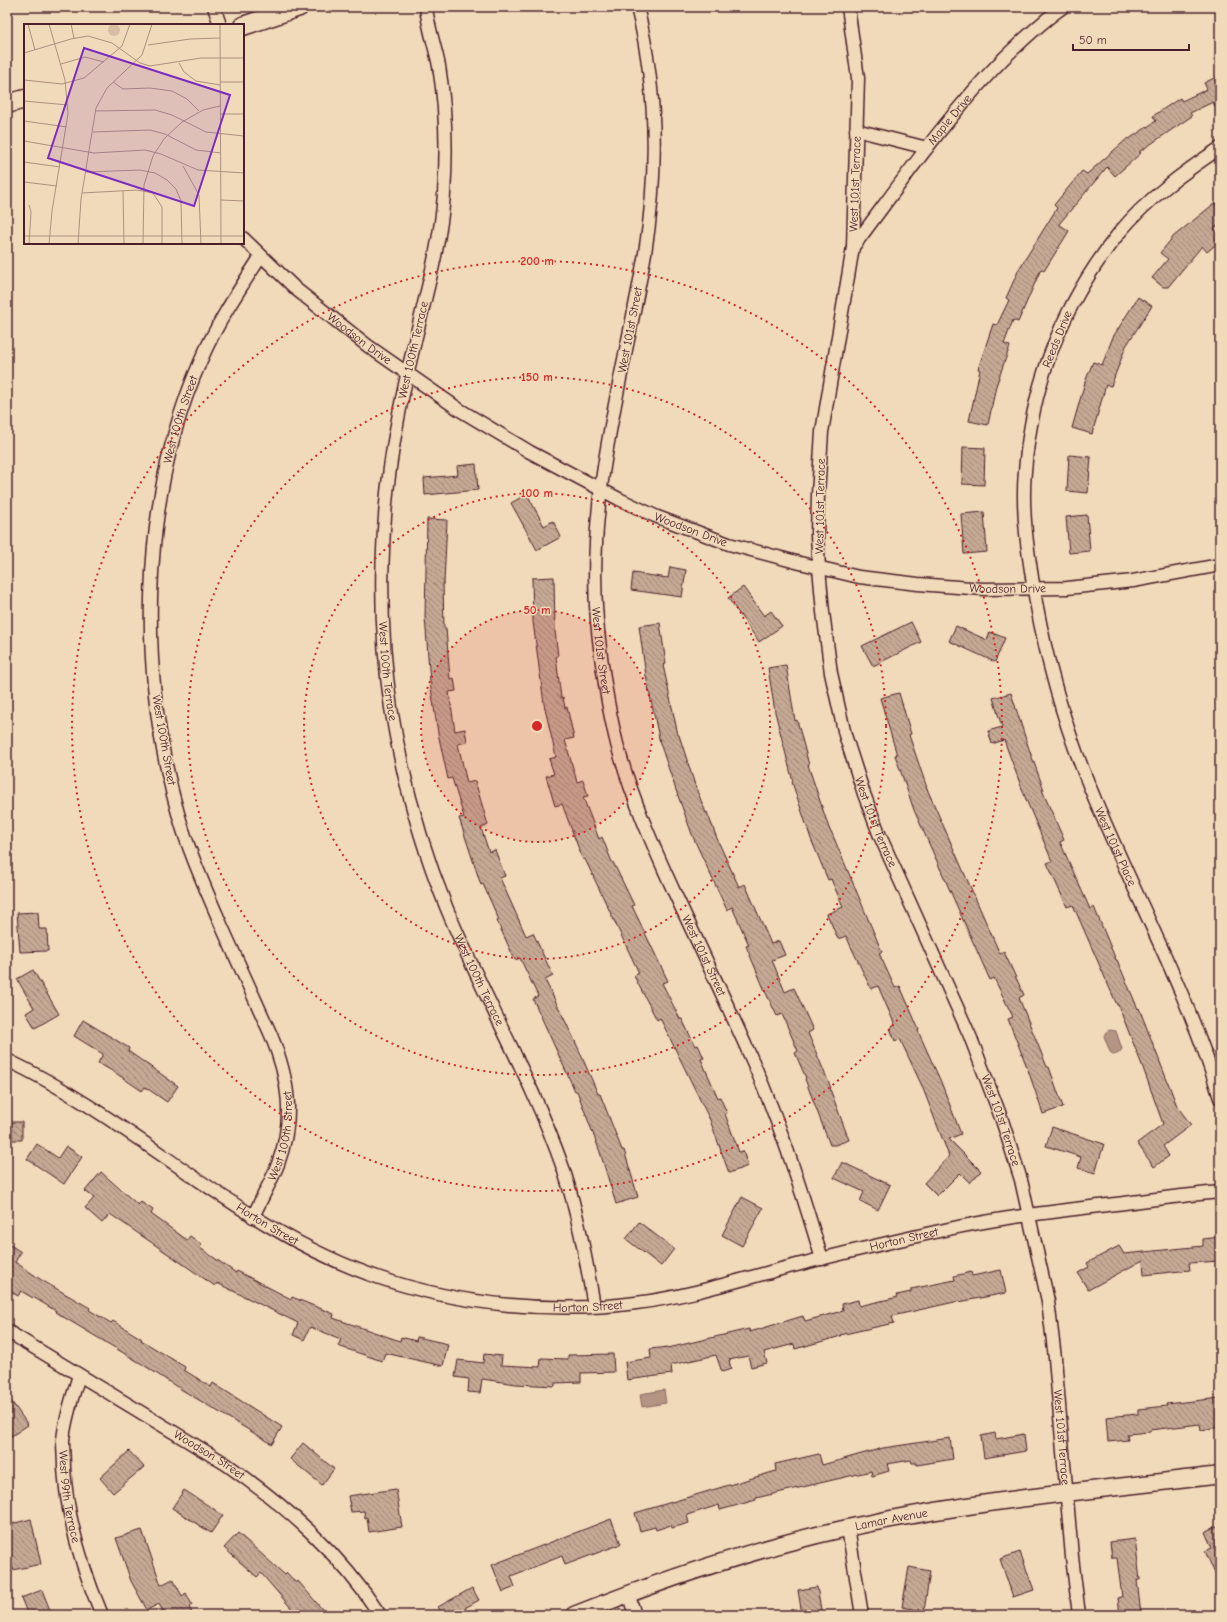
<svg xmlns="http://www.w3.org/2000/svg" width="1227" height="1622" font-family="'Comic Neue',sans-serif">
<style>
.water{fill:#b49584;stroke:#8a6660}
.building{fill:url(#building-back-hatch);stroke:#4a1f2b}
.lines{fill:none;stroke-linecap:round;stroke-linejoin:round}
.minor-casing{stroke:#4a1f2b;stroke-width:15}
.tertiary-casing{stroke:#4a1f2b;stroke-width:19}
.secondary-casing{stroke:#4a1f2b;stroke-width:21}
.minor{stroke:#f1dab9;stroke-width:12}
.tertiary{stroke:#f1dab9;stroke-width:16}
.secondary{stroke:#f1dab9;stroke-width:18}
.ring{fill:none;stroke:#d62828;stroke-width:2;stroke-dasharray:2 4}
.labels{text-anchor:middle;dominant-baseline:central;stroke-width:3;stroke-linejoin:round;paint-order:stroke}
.street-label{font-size:12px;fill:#4a1f2b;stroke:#f1dab9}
.inset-road{fill:none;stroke:#ae8f80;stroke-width:1}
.view{fill:#7b2cbf;fill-opacity:0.15;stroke:#7b2cbf;stroke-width:2}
.inset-edge{fill:none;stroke:#4a1f2b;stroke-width:2}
.centre{fill:#d62828;stroke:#f1dab9;stroke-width:2}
.ring-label{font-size:12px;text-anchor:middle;font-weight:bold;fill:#d62828;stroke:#f1dab9;stroke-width:3;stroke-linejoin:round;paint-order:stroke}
</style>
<defs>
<pattern id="building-back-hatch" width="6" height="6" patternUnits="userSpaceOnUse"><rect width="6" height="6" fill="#c5a994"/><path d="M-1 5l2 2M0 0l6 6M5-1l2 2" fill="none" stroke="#a28979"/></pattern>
</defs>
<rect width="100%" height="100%" fill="#f1dab9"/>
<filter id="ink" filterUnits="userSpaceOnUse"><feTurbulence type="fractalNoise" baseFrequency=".025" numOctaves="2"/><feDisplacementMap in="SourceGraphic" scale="8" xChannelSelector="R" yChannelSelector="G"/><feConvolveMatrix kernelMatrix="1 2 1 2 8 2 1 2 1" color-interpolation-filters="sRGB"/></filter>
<g filter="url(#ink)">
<path class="water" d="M1110 1030 1116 1031 1122 1049 1119 1053 1114 1055 1110 1052 1104 1036 1106 1032Z
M664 1390 666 1403 642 1407 640 1394Z"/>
<path class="building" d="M1220 75V118L1213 102 1190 113 1192 116 1139 152 1141 153 1115 176 1107 167 1059 224 1069 231 1044 271 1041 269 1018 322 1013 320 1004 344 1010 346 996 386 988 425 969 421 980 370 978 369 993 324 997 325 1009 300 1006 298 1019 269 1057 208 1054 205 1082 171 1087 174 1128 138 1129 139 1156 121 1153 116 1180 98 1182 101 1207 89 1204 83Z
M1215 203 1220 209V224L1214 228 1220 235V241L1207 252 1202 246 1168 287H1163L1152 278 1168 259 1160 253 1174 236Z
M1138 297 1152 306 1126 346 1111 386 1106 385 1092 434 1072 428 1085 382 1093 362 1102 365 1113 337Z
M963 447 985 448 984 485 962 484Z
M1069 455 1091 457 1088 493 1067 491Z
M476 464 478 490 425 495 424 478 458 475 457 466Z
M527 494 544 526 553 521 561 537 537 550 511 503Z
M984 512 987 552 964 554 961 514Z
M1087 515 1090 551 1069 553 1066 517Z
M427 519 447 520 444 583H443L444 628H446L450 679 454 678 456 691 449 692 455 731 465 729 467 742 458 744 467 783 475 781 488 825 481 828 489 852 495 850 505 876 500 878 526 936 533 933 553 976 545 980 575 1041 598 1094H600L622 1150H624L638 1197 616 1204 600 1152 577 1091H575L533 999 538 996 520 958 515 960 497 921 499 920 483 884 481 885 459 818 464 817 452 778 448 779 438 733 430 682 425 617Z
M670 567 686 570 682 597 631 590 633 573 668 578Z
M554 577 555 631 558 656 556 657 561 698 563 697 565 708 567 707 574 738 565 740 577 782 583 780 588 796 583 797 599 839 602 837 612 862H613L634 905 632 906 668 981 662 983 680 1019H682L695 1046 698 1045 704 1058 701 1059 718 1098 720 1097 727 1113 725 1114 739 1152 743 1151 748 1166 729 1173 710 1120 660 1018 657 1020 634 976 639 973 585 859 583 860 562 804 555 806 546 776 554 774 549 759 556 757 544 704 533 622 532 578Z
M743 587 764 616 771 611 782 626 759 642 728 598Z
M911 622 921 642 873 666 862 646Z
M660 623 666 664 663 665 678 735H679L695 785 706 813 707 812 718 841 739 887 745 884 771 944 779 941 785 955 772 960 785 992 794 988 813 1030 808 1033 831 1088 830 1089 849 1140 835 1145H830L805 1079 806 1078 795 1053 798 1051 782 1014 777 1016 765 991 746 946 749 945 732 907 727 910 693 837 677 793 660 743 646 676 639 626Z
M956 626 987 640 990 632 1005 638 995 662 949 641Z
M786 665 795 721 797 720 809 765H808L830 831H831L882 952 879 953 895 988 900 986 919 1030 918 1031 941 1082 961 1134 949 1139 981 1171 970 1183 960 1173 937 1196 924 1183 949 1156 922 1086 900 1039 895 1041 890 1028 895 1025 878 986 871 989 846 936 838 939 827 914 843 907 831 879 828 880 811 839 792 782H793L775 712 768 668Z
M899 693 911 734 909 735 928 791 1000 954 1004 952 1024 995 1019 998 1047 1067H1049L1063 1107 1043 1114 1027 1067 1008 1019 1013 1017 994 978 990 980 914 810 895 755H897L880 698Z
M1011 693 1029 749 1044 790H1042L1064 840 1060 842 1090 909 1094 907 1116 960H1117L1138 1009 1139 1008 1177 1106 1191 1125 1163 1146 1169 1156 1154 1167 1137 1143 1163 1124 1142 1065 1118 1005H1117L1073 905 1067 907 1047 863 1052 861 1025 797 1004 740 992 744 988 731 1002 727 993 698Z
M38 912 39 929H47L48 951 20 952 17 913Z
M33 970 59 1014 35 1028 26 1013 34 1008 17 979Z
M83 1020 129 1048 128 1051 178 1086 167 1102 145 1087 142 1091 114 1072 98 1063 103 1054 74 1036Z
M7 1122H22V1140H7Z
M1052 1127 1104 1144 1095 1173 1078 1168 1081 1157 1046 1146Z
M37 1144 58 1158 66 1146 82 1157 64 1184 27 1159Z
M842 1162 890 1185 878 1210 860 1201 864 1192 834 1178Z
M101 1172 138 1205 141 1202 153 1210 151 1214 187 1240 190 1236 201 1244 200 1248 236 1273 237 1271 291 1299 292 1297 334 1314 333 1318 400 1341 401 1337 416 1341 417 1337 448 1344 443 1366 385 1353 382 1361 338 1346 341 1339 310 1327 304 1340 293 1335 298 1323 217 1283 215 1286 110 1214 102 1223 85 1208 94 1198 85 1191Z
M742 1197 763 1208 742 1246 722 1235Z
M639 1222 674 1249 661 1266 626 1239Z
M1220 1237V1261L1189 1263 1190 1270 1144 1275 1143 1260 1088 1290 1078 1273 1089 1267 1087 1263 1119 1246 1124 1254 1203 1246V1239Z
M7 1243 21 1252 15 1262 43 1281 90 1308 89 1310 111 1323 113 1321 142 1339 141 1340 185 1367 184 1370 211 1387 213 1383 282 1427 272 1444 174 1385 142 1364 55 1312 56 1311 33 1297V1298L21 1291 18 1296 7 1289Z
M1001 1270 1006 1293 959 1302V1301L892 1316 894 1323 840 1335 841 1336 795 1349 794 1344 764 1352 767 1363 751 1367 748 1356 729 1360 731 1369 722 1372 716 1355 671 1365 672 1374 627 1380 625 1362 651 1358 650 1349 668 1347V1348L749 1329 750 1332 803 1316 805 1321 843 1311 842 1304 858 1300 859 1306 898 1297 897 1295 911 1292V1289L955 1280 954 1276 971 1272 972 1276Z
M484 1354 502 1356 501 1365 540 1367 541 1358 568 1359V1355L613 1354 614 1372 581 1373V1382L555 1383V1386L516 1384 482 1379 480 1393 468 1392 469 1379 455 1377 458 1360 483 1363Z
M7 1395 28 1425 7 1439Z
M1220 1398V1427L1201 1430 1200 1424 1150 1430V1432L1127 1434 1128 1440 1108 1442 1106 1417 1138 1414V1409L1167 1406 1166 1404Z
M995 1433 996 1439 1024 1434 1026 1451 984 1458 981 1436Z
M950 1438 953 1459 917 1465 916 1463H912L911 1460 887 1464 889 1471 872 1476 871 1471 756 1498V1500L720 1510 719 1505 687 1515 689 1523 672 1528 671 1525 656 1530 655 1527 640 1531 635 1513 776 1471 775 1464 819 1454 822 1465 883 1448Z
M303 1443 334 1469 322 1485 290 1459Z
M129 1451 144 1467 113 1493 100 1478Z
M396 1489 402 1527 369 1532 367 1517 365 1518 364 1511 351 1512 348 1496Z
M184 1490 223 1515 211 1533 172 1508Z
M31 1519 41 1564 13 1570 7 1543V1525Z
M611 1519 621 1544 565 1565 562 1556 511 1576 515 1587 503 1592 492 1565Z
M1220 1525V1585L1205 1551 1212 1548 1205 1532Z
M142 1530 161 1585 173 1579 182 1596 186 1593 192 1605 189 1607 193 1615H165L159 1604 147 1610 131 1581 116 1538Z
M238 1533 285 1575 287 1573 296 1583 298 1581 327 1615H297L261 1573 257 1577 224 1548Z
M1135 1539 1140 1580H1137L1141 1615H1120L1118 1598 1122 1597 1117 1558H1112L1110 1542Z
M1020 1552 1034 1590 1013 1597 1000 1559Z
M909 1567 930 1571 924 1611 902 1607Z
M817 1587 822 1615H802L798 1590Z
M472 1588 479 1600 465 1608 469 1615H443L438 1607Z
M42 1590 52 1615H28L21 1598Z"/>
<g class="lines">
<defs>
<g id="minor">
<path d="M214 7 220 25"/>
<path id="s1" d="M426 7C428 27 435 46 439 66 446 109 447 151 444 194 441 237 430 279 420 320 412 353 404 386 398 419 380 511 377 615 391 708 402 776 421 845 447 909 483 996 532 1079 563 1168 578 1213 586 1260 594 1306"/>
<path id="s2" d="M637 7C657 87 658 172 645 253 624 375 586 496 597 621 601 662 607 704 617 744 631 796 653 846 676 896 702 951 728 1006 753 1062 781 1126 802 1192 822 1259"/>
<path id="s3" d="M848 7 858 78 853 247 822 432 818 494 817 535 819 568 823 612 831 673 845 735 864 794 880 836 970 1036 1002 1120 1021 1180 1048 1301 1055 1358 1072 1557 1079 1615"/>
<path d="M856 130 927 148"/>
<path id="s4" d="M1220 148C1184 172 1147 199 1119 233 1064 302 1032 383 1025 471 1021 515 1029 559 1036 602 1047 661 1063 720 1085 775 1128 884 1186 986 1220 1098"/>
<path id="s5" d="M243 238 297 290 368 346 460 410 530 452 619 499 655 516 729 544 800 563 859 577 918 584 984 589 1067 588 1133 581 1220 565"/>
<path id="s6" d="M853 247C901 183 947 116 1003 59 1022 41 1041 22 1063 7"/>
<path id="s7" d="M7 1060C138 1122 242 1232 380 1278 460 1305 553 1314 636 1303 685 1297 733 1282 781 1269 835 1255 890 1242 944 1230 993 1219 1042 1213 1091 1207 1134 1202 1177 1196 1220 1192"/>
<path id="s8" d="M253 1217C261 1199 271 1182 278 1164 295 1118 289 1079 271 1035 255 1000 239 965 223 929 209 897 194 864 183 830 137 683 138 502 201 360 217 323 239 290 261 256"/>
<path id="s9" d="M7 1331 226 1464C287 1507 339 1552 380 1615"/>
<path id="s10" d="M79 1375C73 1396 65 1418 63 1440 63 1449 64 1459 64 1468 67 1519 82 1568 102 1615"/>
<path d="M848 1528 862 1615"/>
<path d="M628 1593 635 1615"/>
</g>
<g id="tertiary">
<path id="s11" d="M574 1615C672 1576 773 1542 876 1522 990 1499 1106 1489 1220 1475"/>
</g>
<path id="secondary" d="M243 26 299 7
M7 104 25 99"/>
</defs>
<use href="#minor" class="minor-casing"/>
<use href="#tertiary" class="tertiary-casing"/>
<use href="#secondary" class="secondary-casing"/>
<use href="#minor" class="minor"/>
<use href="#tertiary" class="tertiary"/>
<use href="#secondary" class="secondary"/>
</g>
</g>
<circle cx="537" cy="726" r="116" fill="#d62828" fill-opacity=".12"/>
<g class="ring">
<circle cx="537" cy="726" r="116"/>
<circle cx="537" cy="726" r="233"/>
<circle cx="537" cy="726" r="349"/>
<circle cx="537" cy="726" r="465"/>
</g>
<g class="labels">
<g class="street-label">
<text stroke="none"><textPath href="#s6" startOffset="160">Maple Drive</textPath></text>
<text transform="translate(855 184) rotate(-88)">West 101st Terrace</text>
<text transform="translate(630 330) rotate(-79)">West 101st Street</text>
<text stroke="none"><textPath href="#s5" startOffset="154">Woodson Drive</textPath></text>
<text transform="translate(1057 339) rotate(-68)">Reeds Drive</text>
<text transform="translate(413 350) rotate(-77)">West 100th Terrace</text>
<text stroke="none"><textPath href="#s8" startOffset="831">West 100th Street</textPath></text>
<text transform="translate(820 506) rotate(-89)">West 101st Terrace</text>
<text stroke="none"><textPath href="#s5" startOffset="538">Woodson Drive</textPath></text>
<text stroke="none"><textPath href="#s5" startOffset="862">Woodson Drive</textPath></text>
<text stroke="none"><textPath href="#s2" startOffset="650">West 101st Street</textPath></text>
<text stroke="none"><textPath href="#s1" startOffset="672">West 100th Terrace</textPath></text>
<text transform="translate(164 740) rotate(80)">West 100th Street</text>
<text stroke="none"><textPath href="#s3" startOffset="826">West 101st Terrace</textPath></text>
<text stroke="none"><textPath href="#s4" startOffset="782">West 101st Place</textPath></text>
<text stroke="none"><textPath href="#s2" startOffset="974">West 101st Street</textPath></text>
<text stroke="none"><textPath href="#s1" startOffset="996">West 100th Terrace</textPath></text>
<text stroke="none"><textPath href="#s3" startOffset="1150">West 101st Terrace</textPath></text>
<text stroke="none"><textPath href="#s8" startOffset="87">West 100th Street</textPath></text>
<text stroke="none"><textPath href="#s7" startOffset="308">Horton Street</textPath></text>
<text stroke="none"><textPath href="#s7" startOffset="968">Horton Street</textPath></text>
<text stroke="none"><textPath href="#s7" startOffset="644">Horton Street</textPath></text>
<text stroke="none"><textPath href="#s3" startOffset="1474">West 101st Terrace</textPath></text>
<text stroke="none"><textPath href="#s9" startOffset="237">Woodson Street</textPath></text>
<text stroke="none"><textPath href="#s10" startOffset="124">West 99th Terrace</textPath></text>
<text stroke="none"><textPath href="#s11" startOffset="332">Lamar Avenue</textPath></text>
</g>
</g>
<g transform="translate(24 24)">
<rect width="220" height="220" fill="#f1dab9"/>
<path d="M84 6a6 6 0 1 1 12 0a6 6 0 1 1-12 0Z" fill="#d9bea4"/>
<path class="inset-road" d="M4 0 11 26M25 0 41 56 44 90 28 187 25 220M47 0 50 14M196 0 197 220M124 21 166 15 196 14M0 29 47 15 64 12 88 19 116 39 126 42 177 34H220M155 39 160 48 172 57 196 61M37 40 61 33 80 38M0 56 38 60 60 54 98 22 106 0M89 58 99 65 126 64 148 67 163 75 175 87M196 58H220M0 77 44 81M71 87 131 86 148 91 182 108 220 112M196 90H220M0 97 43 103M69 108 126 106 141 110 172 126 197 129M0 117 70 129 121 126 137 130 174 146 220 149M0 138 36 143M159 142 175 171 177 220M62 148 116 146 131 149 143 156 152 165 157 177 158 220M0 158 33 162M99 167 100 220M58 169 113 166 129 169 138 183V220M197 176 220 177M0 212H220M5 220 7 188 5 181M54 220 57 175 72 84 83 64 118 31 128 0M119 220 120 161 129 132 140 115 158 98 179 86 196 82"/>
<path class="view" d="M60 24 206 71 170 182 24 134Z"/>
<rect width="220" height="220" class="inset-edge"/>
</g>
<circle cx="537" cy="726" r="6" class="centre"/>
<g class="ring-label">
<text x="537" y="265">200 m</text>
<text x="537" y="381">150 m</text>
<text x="537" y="497">100 m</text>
<text x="537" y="614">50 m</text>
</g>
<rect width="1227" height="1622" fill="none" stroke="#f1dab9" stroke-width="24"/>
<rect x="12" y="12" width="1203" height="1598" fill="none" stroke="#4a1f2b" stroke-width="1.5" filter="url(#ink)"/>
<path d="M1073 44v6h116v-6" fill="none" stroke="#4a1f2b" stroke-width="2"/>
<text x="1079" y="44" font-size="12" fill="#4a1f2b" stroke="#f1dab9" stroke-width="3" paint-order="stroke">50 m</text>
</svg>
